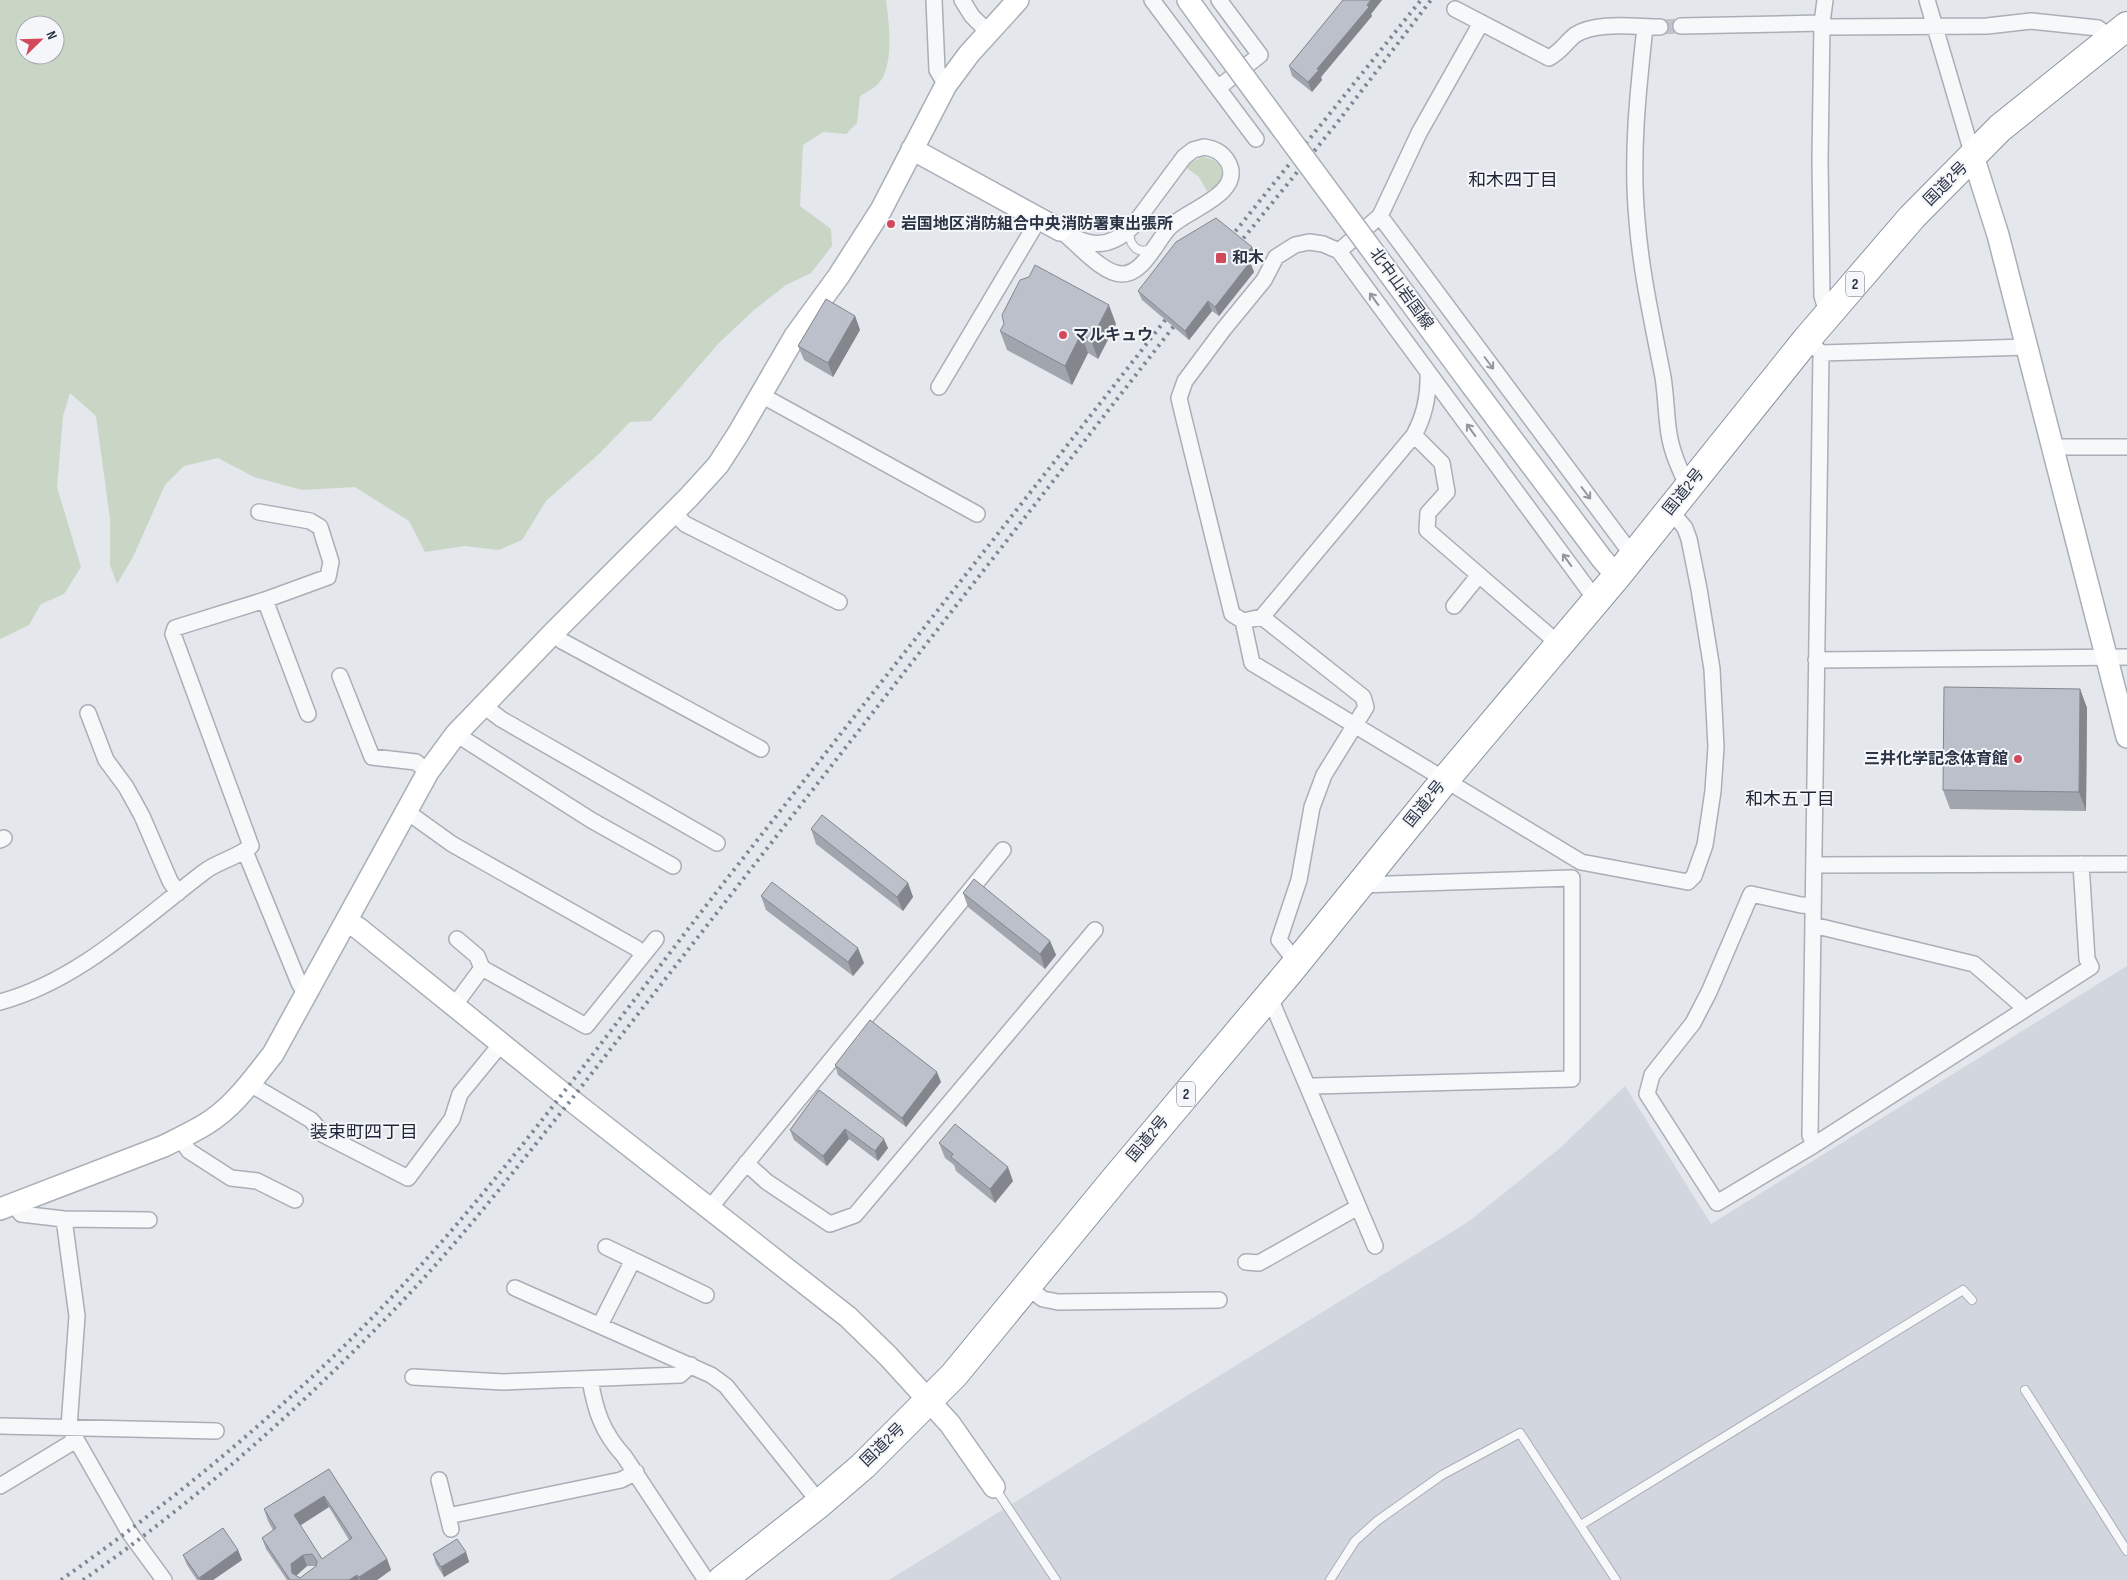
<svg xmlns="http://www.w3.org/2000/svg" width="2127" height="1580" font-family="'Sofia Sans Condensed','Noto Sans JP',sans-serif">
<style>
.built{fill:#d2d6de}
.green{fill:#c9d6c5;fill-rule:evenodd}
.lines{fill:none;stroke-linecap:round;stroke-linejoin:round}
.street-tunnel{stroke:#bfc3cb;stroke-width:15;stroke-dasharray:15 8;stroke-linecap:butt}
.lane-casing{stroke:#a9aeb7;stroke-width:10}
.street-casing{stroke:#a9aeb7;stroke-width:18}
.secondary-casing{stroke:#a9aeb7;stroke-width:24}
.highway-casing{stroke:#8b94a3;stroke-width:30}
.lane{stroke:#f7f8fa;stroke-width:8}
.street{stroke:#f7f8fa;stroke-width:15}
.secondary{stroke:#fff;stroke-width:21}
.highway{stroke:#fff;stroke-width:28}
.rail{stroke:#7d8696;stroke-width:4;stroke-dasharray:2.5 5;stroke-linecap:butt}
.secondary-bridge-casing{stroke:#a9aeb7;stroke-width:24;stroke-linecap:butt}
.secondary-bridge{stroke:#fff;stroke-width:21}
.wall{fill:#a1a5ae;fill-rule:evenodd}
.shaded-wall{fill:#83868d}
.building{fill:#bbc0ca;stroke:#83868d;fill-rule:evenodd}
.oneway{stroke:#9196a0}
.poi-dot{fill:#d1495b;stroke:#f4f6f9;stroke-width:2}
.labels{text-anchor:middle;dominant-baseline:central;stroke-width:4;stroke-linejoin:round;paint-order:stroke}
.shield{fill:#f4f6f9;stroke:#676e7b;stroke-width:1}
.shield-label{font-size:15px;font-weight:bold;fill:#2b3445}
.street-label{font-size:16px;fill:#2b3445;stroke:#f4f6f9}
.poi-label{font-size:16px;font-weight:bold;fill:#2b3445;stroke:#f4f6f9;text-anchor:start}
.neighbourhood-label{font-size:18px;fill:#1d2536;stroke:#f4f6f9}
</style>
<rect width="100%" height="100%" fill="#e4e7ec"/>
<path class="built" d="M2127 966V1580H889L1468 1222 1559 1149 1625 1086 1711 1224Z"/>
<path class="green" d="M0 0H886C889 22 895 69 877 85 873 89 866 92 860 96L857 123 846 134 823 132 803 145 800 206 831 229 832 246 811 273 786 285 754 310 718 344 651 421 630 422 601 452 546 501 522 540 499 550 464 546 425 552 409 521 355 487 302 490 254 477 218 458 184 466 165 485 133 557 117 584 110 565V519L96 416 70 393 63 416 57 487 81 567 64 594 41 604 29 625 0 639ZM25 25H55V55H25Z
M1202 157C1225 159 1229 182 1207 191L1199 177 1184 166Z"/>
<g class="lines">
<path class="street-tunnel" d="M1660 27 1681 26"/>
<defs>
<path id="lane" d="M1131 229C1126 242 1138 257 1151 248
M2025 1390 2127 1551
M995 1488 1056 1580
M1581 1525 1963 1290 1972 1300
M1330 1580 1355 1541 1377 1521 1442 1475 1520 1433 1616 1580"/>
<path id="street" d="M934 0 937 70 946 85
M962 0 972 16 988 32
M1152 0 1256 139
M1825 0 1822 23 1820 161 1822 296 1828 316
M1927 0 1973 156
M1455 9 1549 58C1562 51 1565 43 1575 35 1596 21 1636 27 1660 27
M1681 26 1822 23 1828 27 1987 26 2031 21 2098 28 2112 38
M1645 27C1638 91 1631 155 1637 220 1641 273 1653 325 1663 377 1666 396 1666 415 1669 434 1672 453 1680 470 1688 487
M1218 88 1260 55 1219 0
M1204 147C1215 149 1222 152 1228 162 1245 194 1186 210 1170 227 1156 241 1144 274 1122 274 1102 274 1076 242 1060 230 1088 246 1107 251 1132 227L1184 157 1193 150Z
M1380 216 1419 133 1481 23
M1339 251 1380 216 1633 556
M1807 339 1821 353 1810 1135 1814 1145
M1821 353 2028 347
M939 387 1039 219
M761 395 977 514
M1414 435 1442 463 1447 492 1428 513 1427 530 1479 575
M2053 447H2127
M674 513 685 524 839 602
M265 600 308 714
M1596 600 1339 251 1323 244 1309 242 1295 245 1276 257 1264 280 1223 330 1185 381 1179 398 1183 415 1232 614 1243 621 1252 663 1581 862 1688 882 1694 876 1705 845 1713 791 1716 747 1712 669 1699 589 1689 539 1685 528 1670 510
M1454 606 1479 575 1559 644
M1262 617 1414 435C1425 415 1429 395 1428 372
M1243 621 1262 617 1363 697 1366 707 1324 775 1312 807 1299 880 1279 940 1297 963
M554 632 562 641 761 749
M1816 660 2127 657
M340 676 372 757 416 762 428 772
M484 706 501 719 717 843
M88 713 106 760 126 787 142 816 170 881 178 893
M456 734 591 820 673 866
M406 811 452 844 636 948 642 954
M0 840 4 838
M245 851 299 983 306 995
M1814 865 2127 864
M1813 906 1801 905 1751 894 1709 992 1693 1023 1652 1075 1647 1094 1717 1203 1814 1145 2091 967 2087 959 2081 864
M1813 925 1974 964 2019 1003 2024 1010
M457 939 477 956 482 968 586 1026 656 939
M1266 999 1273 1005 1375 1246
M0 1002C78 981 141 920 204 872 218 861 237 858 251 846L173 634 175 628 265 600 328 577 331 562 320 527 310 521 259 512
M454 1006 482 968
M250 1084 311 1120 324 1135 408 1178 452 1119 460 1094 501 1044
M1309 1089 1314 1086 1572 1079V878L1360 885
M180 1138 189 1151 231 1178 257 1181 295 1200
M746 1163 767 1182 830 1224 855 1215 1095 930
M14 1203 21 1214 64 1219 149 1220
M709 1209 1003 850
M64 1219 77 1316 69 1427 129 1532 164 1580
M606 1247 706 1295
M1246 1262 1259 1263 1358 1207
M1027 1287 1043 1299 1058 1302 1219 1300
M515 1288 711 1375 726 1386 820 1503
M600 1325 633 1260
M413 1377 503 1382 680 1375 691 1365
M590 1379C595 1410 602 1432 624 1456L706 1580
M0 1426 216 1431
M439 1480 451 1529
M0 1486 76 1440
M448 1516 621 1480 636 1472"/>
<path id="secondary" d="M1188 0 1211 32
M912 149 1060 230
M1973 156 1998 235 2127 737
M1470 383 1602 559 1617 576
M347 922 358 928 571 1100 848 1317 888 1356 950 1424 994 1487
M0 1209 164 1146C178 1139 193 1132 206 1124 234 1107 253 1079 273 1054L428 772 456 734 554 632 688 498 718 465 738 434 795 336 838 277 881 210 946 85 969 54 1018 0"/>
<path id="highway" d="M722 1580 820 1503 863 1466 954 1375 1115 1179 1290 971 1444 781 1617 576 1807 339 1912 217 2000 128 2127 26"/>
</defs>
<use href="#lane" class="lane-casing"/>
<use href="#street" class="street-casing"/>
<use href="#secondary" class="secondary-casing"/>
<use href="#highway" class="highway-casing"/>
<use href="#lane" class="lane"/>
<use href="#street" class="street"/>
<use href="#secondary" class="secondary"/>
<use href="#highway" class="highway"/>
<path class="rail" d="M1226 243 1421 0
M1234 250 1337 123 1431 0
M61 1580C184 1493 301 1396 402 1286 524 1154 626 1007 737 866 882 681 1028 496 1173 310
M83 1580C205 1495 321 1390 422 1280 474 1223 522 1161 571 1100L1181 317"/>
<defs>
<path id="secondary-bridge" d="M1211 32 1470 383"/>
</defs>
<use href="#secondary-bridge" class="secondary-bridge-casing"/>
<use href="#secondary-bridge" class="secondary-bridge"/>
</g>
<path class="wall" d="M1343 0H1382L1371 14 1372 16 1321 77 1322 80 1312 92 1292 76 1289 66Z
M1252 247 1255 256 1250 262 1254 272 1219 316 1212 311 1189 340 1142 300 1138 291Z
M855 316 860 330 833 377 804 360 798 346Z
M1116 324 1098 359 1088 353 1072 385 1007 350 1000 331Z
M2080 689 2087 708 2086 811 1950 809 1943 790Z
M811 829 908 883 913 897 903 911 816 844Z
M963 893 1050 941 1056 955 1045 969 968 907Z
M761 896 864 963 853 976 766 910Z
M835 1065 941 1082 906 1127 838 1075Z
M819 1090 888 1148 878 1161 849 1139 827 1166 794 1140 790 1130Z
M939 1143 1013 1181 995 1203 956 1171 954 1165 945 1158Z
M329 1469 387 1559 391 1570 377 1580H287L266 1549 262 1538 273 1530 268 1521 264 1509ZM329 1507 349 1540 322 1559 300 1525ZM307 1566H316L300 1578 296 1575Z
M238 1550 242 1560 213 1580H197L187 1565 183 1555Z
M466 1552 469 1562 444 1577 436 1564 433 1554Z"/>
<path class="shaded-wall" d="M1371 0H1382L1371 14 1372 16 1321 77 1322 80 1312 92 1308 82 1317 69Z
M1252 247 1255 256 1247 266 1243 257Z
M1250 262 1254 272 1219 316 1215 307Z
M1208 301 1212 311 1189 340 1185 331Z
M1109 305 1116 324 1098 359 1091 340Z
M855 316 860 330 833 377 828 363Z
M1081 334 1088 353 1072 385 1065 366Z
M2080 689 2087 708 2086 811 2079 792Z
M908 883 913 897 903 911 897 897Z
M1050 941 1056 955 1045 969 1040 954Z
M858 948 864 963 853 976 848 962Z
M937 1072 941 1082 906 1127 902 1118Z
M845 1129 849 1139 827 1166 823 1156Z
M884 1139 888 1148 878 1161 875 1151Z
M1008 1167 1013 1181 995 1203 990 1189Z
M324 1496 329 1507 298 1527 294 1515Z
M238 1550 242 1560 213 1580H200L199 1578Z
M466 1552 469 1562 444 1577 441 1567Z
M303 1555 307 1566 296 1576 292 1573 291 1564Z
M387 1559 391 1570 377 1580H360L359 1577Z
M357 1575 359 1580H349Z"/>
<path class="building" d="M1343 0H1371L1367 5 1369 7 1317 69 1319 70 1308 82 1289 66Z
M1216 218 1252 247 1243 257 1250 262 1215 307 1208 301 1185 331 1138 291 1176 242Z
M1035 265 1109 305 1091 340 1081 334 1065 366 1000 331 1004 324 1002 315 1020 280 1029 277Z
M826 299 855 316 828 363 798 346Z
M1944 687 2080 689 2079 792 1943 790Z
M822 815 908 883 897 897 811 829Z
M974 879 1050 941 1040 954 963 893Z
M772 882 858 948 848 962 761 896Z
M870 1020 937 1072 902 1118 835 1065Z
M819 1090 884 1139 875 1151 845 1129 823 1156 790 1130Z
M955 1124 1008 1167 990 1189 951 1157 953 1154 939 1143Z
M329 1469 387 1559 359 1577 357 1575 349 1580H290L262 1538 276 1528 264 1509ZM324 1496 352 1538 322 1559 294 1515ZM312 1554 317 1561 316 1566 300 1578 292 1573 291 1564 303 1555Z
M223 1528 238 1550 199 1578 183 1555Z
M457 1539 466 1552 441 1567 433 1554Z"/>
<defs><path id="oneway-shaft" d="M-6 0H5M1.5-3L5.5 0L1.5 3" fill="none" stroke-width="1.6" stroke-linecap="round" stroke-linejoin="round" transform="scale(1.25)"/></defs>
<g class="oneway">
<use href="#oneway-shaft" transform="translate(1374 299) rotate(-126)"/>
<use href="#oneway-shaft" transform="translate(1489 363) rotate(53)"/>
<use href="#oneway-shaft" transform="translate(1471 430) rotate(-126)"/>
<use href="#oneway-shaft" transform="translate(1586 493) rotate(53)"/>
<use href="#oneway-shaft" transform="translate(1567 560) rotate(-126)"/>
</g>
<g class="poi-dot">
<circle cx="891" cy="224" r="5"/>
<rect x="1215" y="252" width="12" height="12" rx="2.5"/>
<circle cx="1063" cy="335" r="5"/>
<circle cx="2018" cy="759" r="5"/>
</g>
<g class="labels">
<g class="shield">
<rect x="1846" y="271.5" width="18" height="25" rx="4"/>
<rect x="1177" y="1081.5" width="18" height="25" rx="4"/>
</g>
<g class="shield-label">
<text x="1855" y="284">2</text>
<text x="1186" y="1094">2</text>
</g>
<g class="street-label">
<text transform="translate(1946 184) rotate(-45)">国道2号</text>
<text transform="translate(1401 289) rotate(54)">北中山岩国線</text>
<text transform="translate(1684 492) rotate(-51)">国道2号</text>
<text transform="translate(1425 804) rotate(-51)">国道2号</text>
<text transform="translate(1148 1139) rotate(-50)">国道2号</text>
<text transform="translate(883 1445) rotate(-44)">国道2号</text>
</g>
<g class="poi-label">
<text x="901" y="224">岩国地区消防組合中央消防署東出張所</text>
<text x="1232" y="258">和木</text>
<text x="1073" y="335">マルキュウ</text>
<text x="2008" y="759" text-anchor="end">三井化学記念体育館</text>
</g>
<g class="neighbourhood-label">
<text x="1513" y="180">和木四丁目</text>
<text x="1790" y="799">和木五丁目</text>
<text x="364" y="1132">装束町四丁目</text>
</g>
</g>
<g transform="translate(40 40) rotate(67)"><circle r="24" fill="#f4f6f9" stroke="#a4a8b1"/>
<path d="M0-4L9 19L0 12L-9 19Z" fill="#d1495b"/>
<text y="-8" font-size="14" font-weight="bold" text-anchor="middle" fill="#2b3445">N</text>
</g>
</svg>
